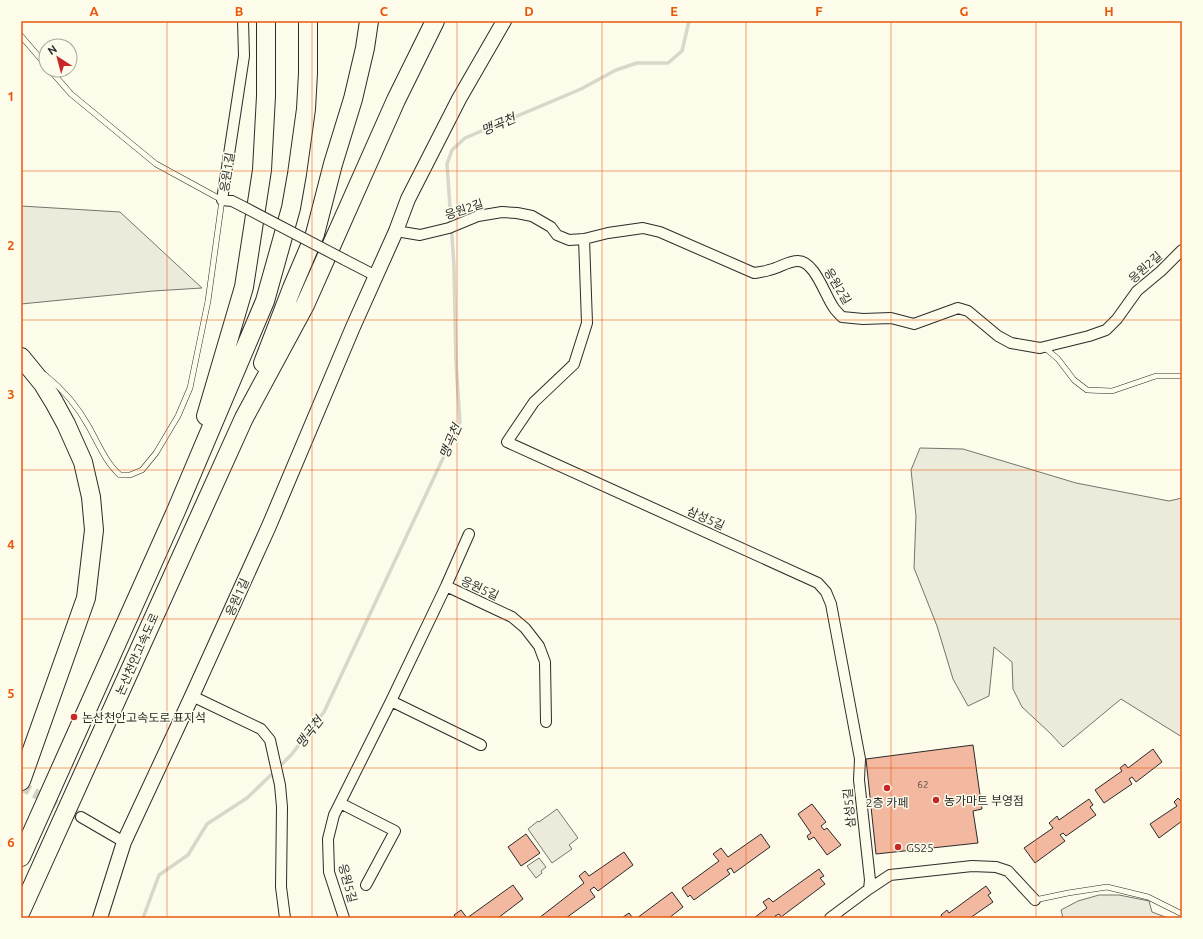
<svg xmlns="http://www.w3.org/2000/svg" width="1203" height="939" font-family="Ubuntu,'Noto Sans KR',sans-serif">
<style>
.green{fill:#ecebdb;stroke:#74746e}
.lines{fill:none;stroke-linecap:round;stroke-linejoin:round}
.stream{stroke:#d8d7c9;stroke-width:3.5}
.building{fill:#f2b8a0;stroke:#2b2b2b}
.street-tunnel{stroke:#d3d1c4;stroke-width:10;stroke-dasharray:10 5;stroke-linecap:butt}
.lane-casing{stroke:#2b2b2b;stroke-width:6}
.street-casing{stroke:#2b2b2b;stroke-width:12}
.secondary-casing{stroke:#2b2b2b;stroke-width:16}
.highway-casing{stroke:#2b2b2b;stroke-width:20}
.lane{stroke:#fdfbea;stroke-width:5}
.street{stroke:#fdfbea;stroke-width:10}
.secondary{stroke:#fdfbea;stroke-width:14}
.highway{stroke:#fdfbea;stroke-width:18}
.street-bridge-casing{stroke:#2b2b2b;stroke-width:12;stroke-linecap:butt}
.street-bridge{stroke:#fdfbea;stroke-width:10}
.grid{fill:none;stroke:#e8590c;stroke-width:1;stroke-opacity:0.55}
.poi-dot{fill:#c62828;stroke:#fdfbea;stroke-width:1.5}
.labels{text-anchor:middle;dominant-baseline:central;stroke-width:3;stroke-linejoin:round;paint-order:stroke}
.number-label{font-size:10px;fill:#5d4e48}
.street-label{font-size:12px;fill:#2b2b2b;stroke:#fdfbea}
.poi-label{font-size:12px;fill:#2b2b2b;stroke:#fdfbea;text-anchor:start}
.water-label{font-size:13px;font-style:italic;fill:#2b2b2b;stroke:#fdfbea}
.neatline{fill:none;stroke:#e8590c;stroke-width:1.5}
.grid-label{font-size:13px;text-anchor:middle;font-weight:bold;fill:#e8590c}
</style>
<rect width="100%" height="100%" fill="#fdfbea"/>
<path class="green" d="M21 206 120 212 202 288 153 291 21 304Z
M920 448 963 449 1076 483 1169 501 1182 498V737L1121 699 1063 747 1050 733 1022 707 1013 689 1012 662 994 647 989 696 968 706 953 679 937 626 914 568 916 516 911 470Z
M557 809 578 838 569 845 572 849 552 863 528 829 538 821 539 822Z
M539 858 546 867 541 871 542 873 536 878 527 866Z
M1099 895H1119L1149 901 1152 912 1168 918H1063L1061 910 1078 901Z"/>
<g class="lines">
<path class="stream" d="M143 918 159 875 188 855 207 824 247 798 271 775 292 754 324 712 460 422 456 364 454 266 447 164 452 150 465 138 581 89 616 70 637 63H668L682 51 689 21"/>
</g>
<path class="building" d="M973 745 982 809 973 811 978 843 876 854 866 759Z
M1153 749 1162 762 1136 782 1132 777 1129 779 1132 784 1104 803 1095 790 1122 771 1120 768 1125 764 1128 768Z
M1178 798 1182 802V821L1159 838 1150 824 1177 806 1174 802Z
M1089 799 1093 805 1090 807 1096 815 1066 836 1063 833 1060 835 1065 841 1035 863 1024 848 1053 828 1049 823 1057 816 1059 820Z
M812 804 826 822 821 826 824 830 827 828 841 845 827 855 814 837 809 840 807 836 811 833 798 814Z
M526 834 540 853 521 866 508 847Z
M761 834 770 847 734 873 731 868 727 870 730 874 694 900 690 895 688 897 682 888 719 861 713 854 721 848 728 857Z
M624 852 633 865 598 891 594 887 590 890 595 897 566 918H539L584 883 579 876 585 871 589 876Z
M819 869 824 876 820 878 825 884 781 917 779 914 775 916 776 918H754L767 908 763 902 769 898 773 902Z
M513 885 523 899 498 918H456L454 915 461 910 467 918Z
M986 886 991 893 988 895 993 902 970 918H943L941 915 947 910 949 913Z
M672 892 683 907 669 918H637Z
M629 913 633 918H624L623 917Z"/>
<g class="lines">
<path class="street-tunnel" d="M21 786 81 817"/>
<defs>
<path id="lane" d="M21 36 46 65
M1044 347 1058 359 1074 380 1087 390 1112 391 1156 376H1182
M45 375C63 389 78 407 89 427 98 443 106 463 120 475H130L142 470 156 453 178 416 190 388 208 301 222 200 156 164 71 94 50 70
M1035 900 1068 893 1107 887 1148 897 1182 914"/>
<path id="street" d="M242 206 232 201 222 200 244 56 243 21
M396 231 420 235 449 228 478 216 502 212 517 213 532 216 551 227 557 235 569 240 584 239 608 233 643 228 660 232 754 273C759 272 764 272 769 270 779 268 788 261 798 261 815 261 825 296 834 308 836 311 839 314 842 317L863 319 891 318 914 324 958 308 968 311 998 336 1011 343 1040 348 1089 336 1106 330 1117 319 1137 291 1161 271 1182 250
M584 239 587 323 574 364 534 402 507 442 818 583 826 592 831 604 860 759 859 780 870 880 869 889 830 918
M345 260 376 276
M446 586 512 617 525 628 539 646 545 662 546 722
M192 696 261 729 270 740 280 785 282 807 281 887 285 918
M391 701 481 745
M340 803 395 831 366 885
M81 817 124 842
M869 889 890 875 972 866 996 867 1008 871 1035 900
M344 918 329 872 328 839 334 815 391 701 446 586 469 534"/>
<path id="secondary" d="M100 918 124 842 192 696 269 526 353 327 396 231 408 199 459 99 504 21"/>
<path id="highway" d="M21 357 43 384 54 402 66 424 83 462 91 497 94 530 86 598 21 781
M263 363 292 288 315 234 333 164 353 99 365 48 369 21
M206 416 244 287 262 170 266 96V21
M21 857 176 511 265 301 291 208 297 174 306 109 308 73V21
M21 911 244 418 305 305 396 100 435 21"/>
</defs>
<use href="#lane" class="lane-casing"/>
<use href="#street" class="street-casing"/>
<use href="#secondary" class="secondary-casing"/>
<use href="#highway" class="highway-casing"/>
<use href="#lane" class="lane"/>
<use href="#street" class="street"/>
<use href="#secondary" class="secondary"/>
<use href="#highway" class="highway"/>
<defs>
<path id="street-bridge" d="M242 206 345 260"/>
</defs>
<use href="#street-bridge" class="street-bridge-casing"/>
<use href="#street-bridge" class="street-bridge"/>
</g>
<path class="grid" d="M167 21V918M312 21V918M457 21V918M602 21V918M746 21V918M891 21V918M1036 21V918M21 171H1182M21 320H1182M21 470H1182M21 619H1182M21 768H1182"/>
<g class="poi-dot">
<circle cx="74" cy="717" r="4"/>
<circle cx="887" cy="788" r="4"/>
<circle cx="936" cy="800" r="4"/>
<circle cx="898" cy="847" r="4"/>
</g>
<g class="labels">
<g class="number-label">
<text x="923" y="784">62</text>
</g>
<g class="street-label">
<text transform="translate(227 172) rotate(-81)">응원1길</text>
<text transform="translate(464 209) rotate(-18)">응원2길</text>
<text transform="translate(1145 267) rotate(-42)">응원2길</text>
<text transform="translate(838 286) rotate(59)">응원2길</text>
<text transform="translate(706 518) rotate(24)">삼성5길</text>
<text transform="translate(480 588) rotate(25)">응원5길</text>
<text transform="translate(237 597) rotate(-66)">응원1길</text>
<text transform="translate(137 654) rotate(-66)">논산천안고속도로</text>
<text transform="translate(849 808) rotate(-95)">삼성5길</text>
<text transform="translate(348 883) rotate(75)">응원5길</text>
</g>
<g class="poi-label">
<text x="82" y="717">논산천안고속도로 표지석</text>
<text x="944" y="800">농가마트 부영점</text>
<text x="887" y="802" text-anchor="middle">2층 카페</text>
<text x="906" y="847">GS25</text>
</g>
<g class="water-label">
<text transform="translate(498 124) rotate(-23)">맹곡천</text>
<text transform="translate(450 441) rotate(-67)">맹곡천</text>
<text transform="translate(309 732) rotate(-52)">맹곡천</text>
</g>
</g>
<rect width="1203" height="939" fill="none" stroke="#fdfbea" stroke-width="44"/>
<g transform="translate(58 58) rotate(324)"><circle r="19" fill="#fdfbea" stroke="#a9a89e"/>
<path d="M0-3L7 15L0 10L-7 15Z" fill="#c62828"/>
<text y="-6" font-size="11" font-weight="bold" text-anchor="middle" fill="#2b2b2b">N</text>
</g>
<rect x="22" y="22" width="1159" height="895" class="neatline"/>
<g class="grid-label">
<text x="94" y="16">A</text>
<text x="239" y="16">B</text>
<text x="384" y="16">C</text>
<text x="529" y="16">D</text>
<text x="674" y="16">E</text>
<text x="819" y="16">F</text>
<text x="964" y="16">G</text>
<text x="1109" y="16">H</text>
<text x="11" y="101">1</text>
<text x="11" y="250">2</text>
<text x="11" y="399">3</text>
<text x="11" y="549">4</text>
<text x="11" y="698">5</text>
<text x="11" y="847">6</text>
</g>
</svg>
